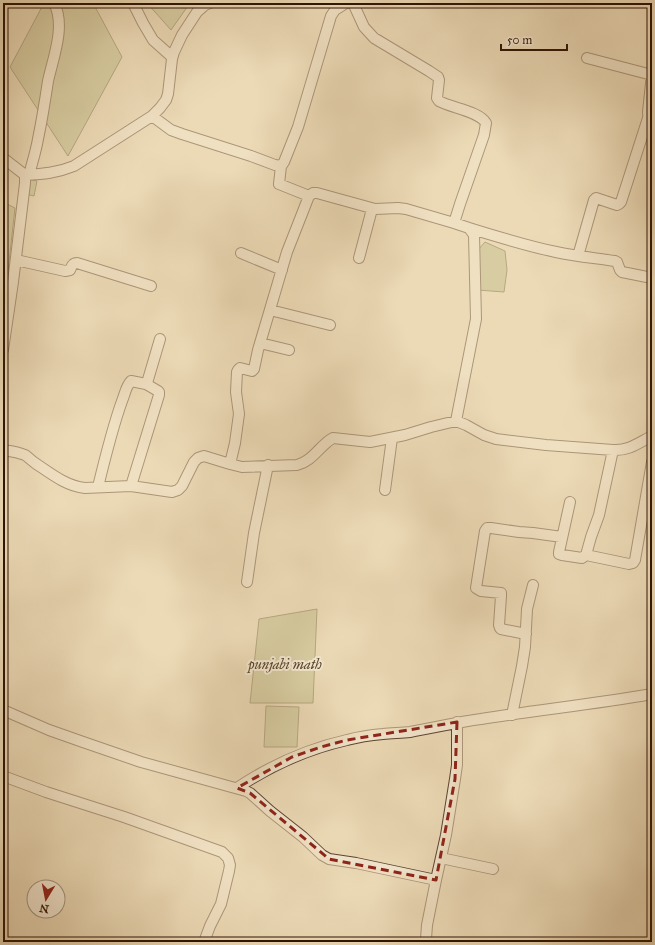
<svg xmlns="http://www.w3.org/2000/svg" width="655" height="945" font-family="'IM FELL Great Primer',serif">
<style>
.green{fill:#bfbd89;stroke:#766846}
.lines{fill:none;stroke-linecap:round;stroke-linejoin:round}
.minor-casing{stroke:#5e442f;stroke-width:12}
.minor{stroke:#f3e7d0;stroke-width:10}
.marked{fill:none;stroke:#8f2418;stroke-width:3;stroke-dasharray:8 5;stroke-linejoin:round}
.labels{text-anchor:middle;dominant-baseline:central;stroke-width:4;stroke-linejoin:round;paint-order:stroke}
.park-label{font-size:14px;font-style:italic;fill:#5a452a;stroke:#f3e7d0}
</style>
<rect width="100%" height="100%" fill="#ecdab6"/>
<filter id="stains"><feTurbulence type="fractalNoise" baseFrequency=".005" numOctaves="4"/><feColorMatrix values="0 0 0 0 .2 0 0 0 0 .09 0 0 0 0 .02 0 0 0 .5 -.17"/></filter>
<radialGradient id="worn" r=".72"><stop offset=".6" stop-color="#630" stop-opacity="0"/><stop offset="1" stop-color="#630" stop-opacity=".3"/></radialGradient>
<path class="green" d="M44 3H93L122 57 68 156 10 67Z
M147 3H190L171 30Z
M26 178 37 181 34 196 25 194Z
M3 202 15 208 5 298H3Z
M485 242 505 251 507 270 504 292 478 290 477 251Z
M317 609 313 703H250L259 619Z
M266 706 299 707 297 747H264Z"/>
<g class="lines">
<defs>
<path id="minor" d="M133 3 143 23 153 40 172 57
M353 3 364 27 374 38 429 71 438 77 439 80 437 98 439 101C451 108 479 111 486 123L484 135 460 204 454 223 469 228 474 235 476 319 456 421
M587 58 652 75
M152 116 171 130 182 134 251 156 275 165 281 166 282 165 284 162 298 127 331 16 335 10 346 3
M649 124 648 112 652 74
M3 158 25 175V183L13 282 3 350
M281 166 279 184 309 196
M25 175C43 174 57 173 74 166L152 116 160 108 166 100 168 94 172 59 174 52 182 35 197 12 205 5 210 3
M29 175C32 163 36 151 38 139 42 120 45 101 48 81 53 58 66 26 54 3
M469 228C498 237 527 246 556 252 575 256 595 258 615 261L617 262 620 270 622 272 652 278
M241 253 282 270
M578 256 594 200 596 198 617 205 619 204 621 202 648 118
M359 258 372 209
M16 260 65 271 70 270C72 266 72 263 77 263L151 286
M270 310 330 325
M260 343 289 350
M3 450C10 451 18 452 25 455 28 457 31 460 35 463 50 473 66 486 85 488L131 486 172 492 178 490 182 486 194 462 198 458 204 456 230 464 242 467 297 465C313 461 320 445 333 438L370 442 405 435 431 427 456 421 466 425 484 435 496 439 546 445 613 450C629 451 638 443 652 436
M230 464 235 443 239 414 236 392 237 372 238 370 240 368 252 371 254 369 258 350 287 252 309 196 313 193H317L375 209 398 208 406 209 454 223
M131 486 159 395V392L158 391 146 384
M98 487C105 458 112 429 122 401 125 394 126 386 131 381L146 384 147 383 160 339
M385 490 392 438
M570 502 559 552V554L562 555 582 558 586 555 591 537 599 515 613 450
M586 555 629 564 633 563 635 560 652 462
M247 582 254 533 268 465
M526 634 501 629 500 628 499 625 501 596V593L481 591 476 588 485 531 487 528H491L519 532 533 533 562 537
M3 710 49 730 83 742 141 762 246 791 250 793 270 811 303 837 322 855 329 859 356 863 436 880
M512 715 522 666 525 647 527 609 533 585
M3 776 46 792 124 817 222 852 228 858 230 865 229 871 221 904 210 926 204 942
M237 788C270 766 307 749 347 740 358 737 371 735 383 734 392 733 401 733 410 732 434 728 457 722 481 719 538 710 595 704 652 694
M441 858 493 869
M427 942 426 939 427 925 436 880 446 835 455 779 457 765V722"/>
</defs>
<use href="#minor" class="minor-casing"/>
<use href="#minor" class="minor"/>
</g>
<path d="M0 0H655V945H0ZM457 722 455 779 436 880 329 859 250 793 237 788 292 757 321 747 347 740Z" fill="#ecdab6" fill-opacity=".55" fill-rule="evenodd"/>
<path class="marked" d="M457 722 455 779 436 880 329 859 250 793 237 788 292 757 321 747 347 740Z"/>
<g class="labels">
<g class="park-label">
<text x="285" y="664">punjabi math</text>
</g>
</g>
<rect width="655" height="945" fill="none" stroke="#ecdab6" stroke-width="16"/>
<rect x="4" y="4" width="647" height="937" fill="none" stroke="#2e1202" stroke-width="2"/>
<rect x="8" y="8" width="639" height="929" fill="none" stroke="#2e1202"/>
<g transform="translate(46 899) rotate(190)"><circle r="19" fill="#f3e7d0" stroke="#a4927e"/>
<path d="M0-3L7 15L0 10L-7 15Z" fill="#8f2418"/>
<text y="-6" font-size="11" font-weight="bold" text-anchor="middle" fill="#2e1202">N</text>
</g>
<path d="M501 44v6h66v-6" fill="none" stroke="#2e1202" stroke-width="2"/>
<text x="507" y="44" font-size="12" fill="#2e1202" stroke="#f3e7d0" stroke-width="3" paint-order="stroke">50 m</text>
<rect width="100%" height="100%" filter="url(#stains)"/>
<rect width="100%" height="100%" fill="url(#worn)"/>
</svg>
